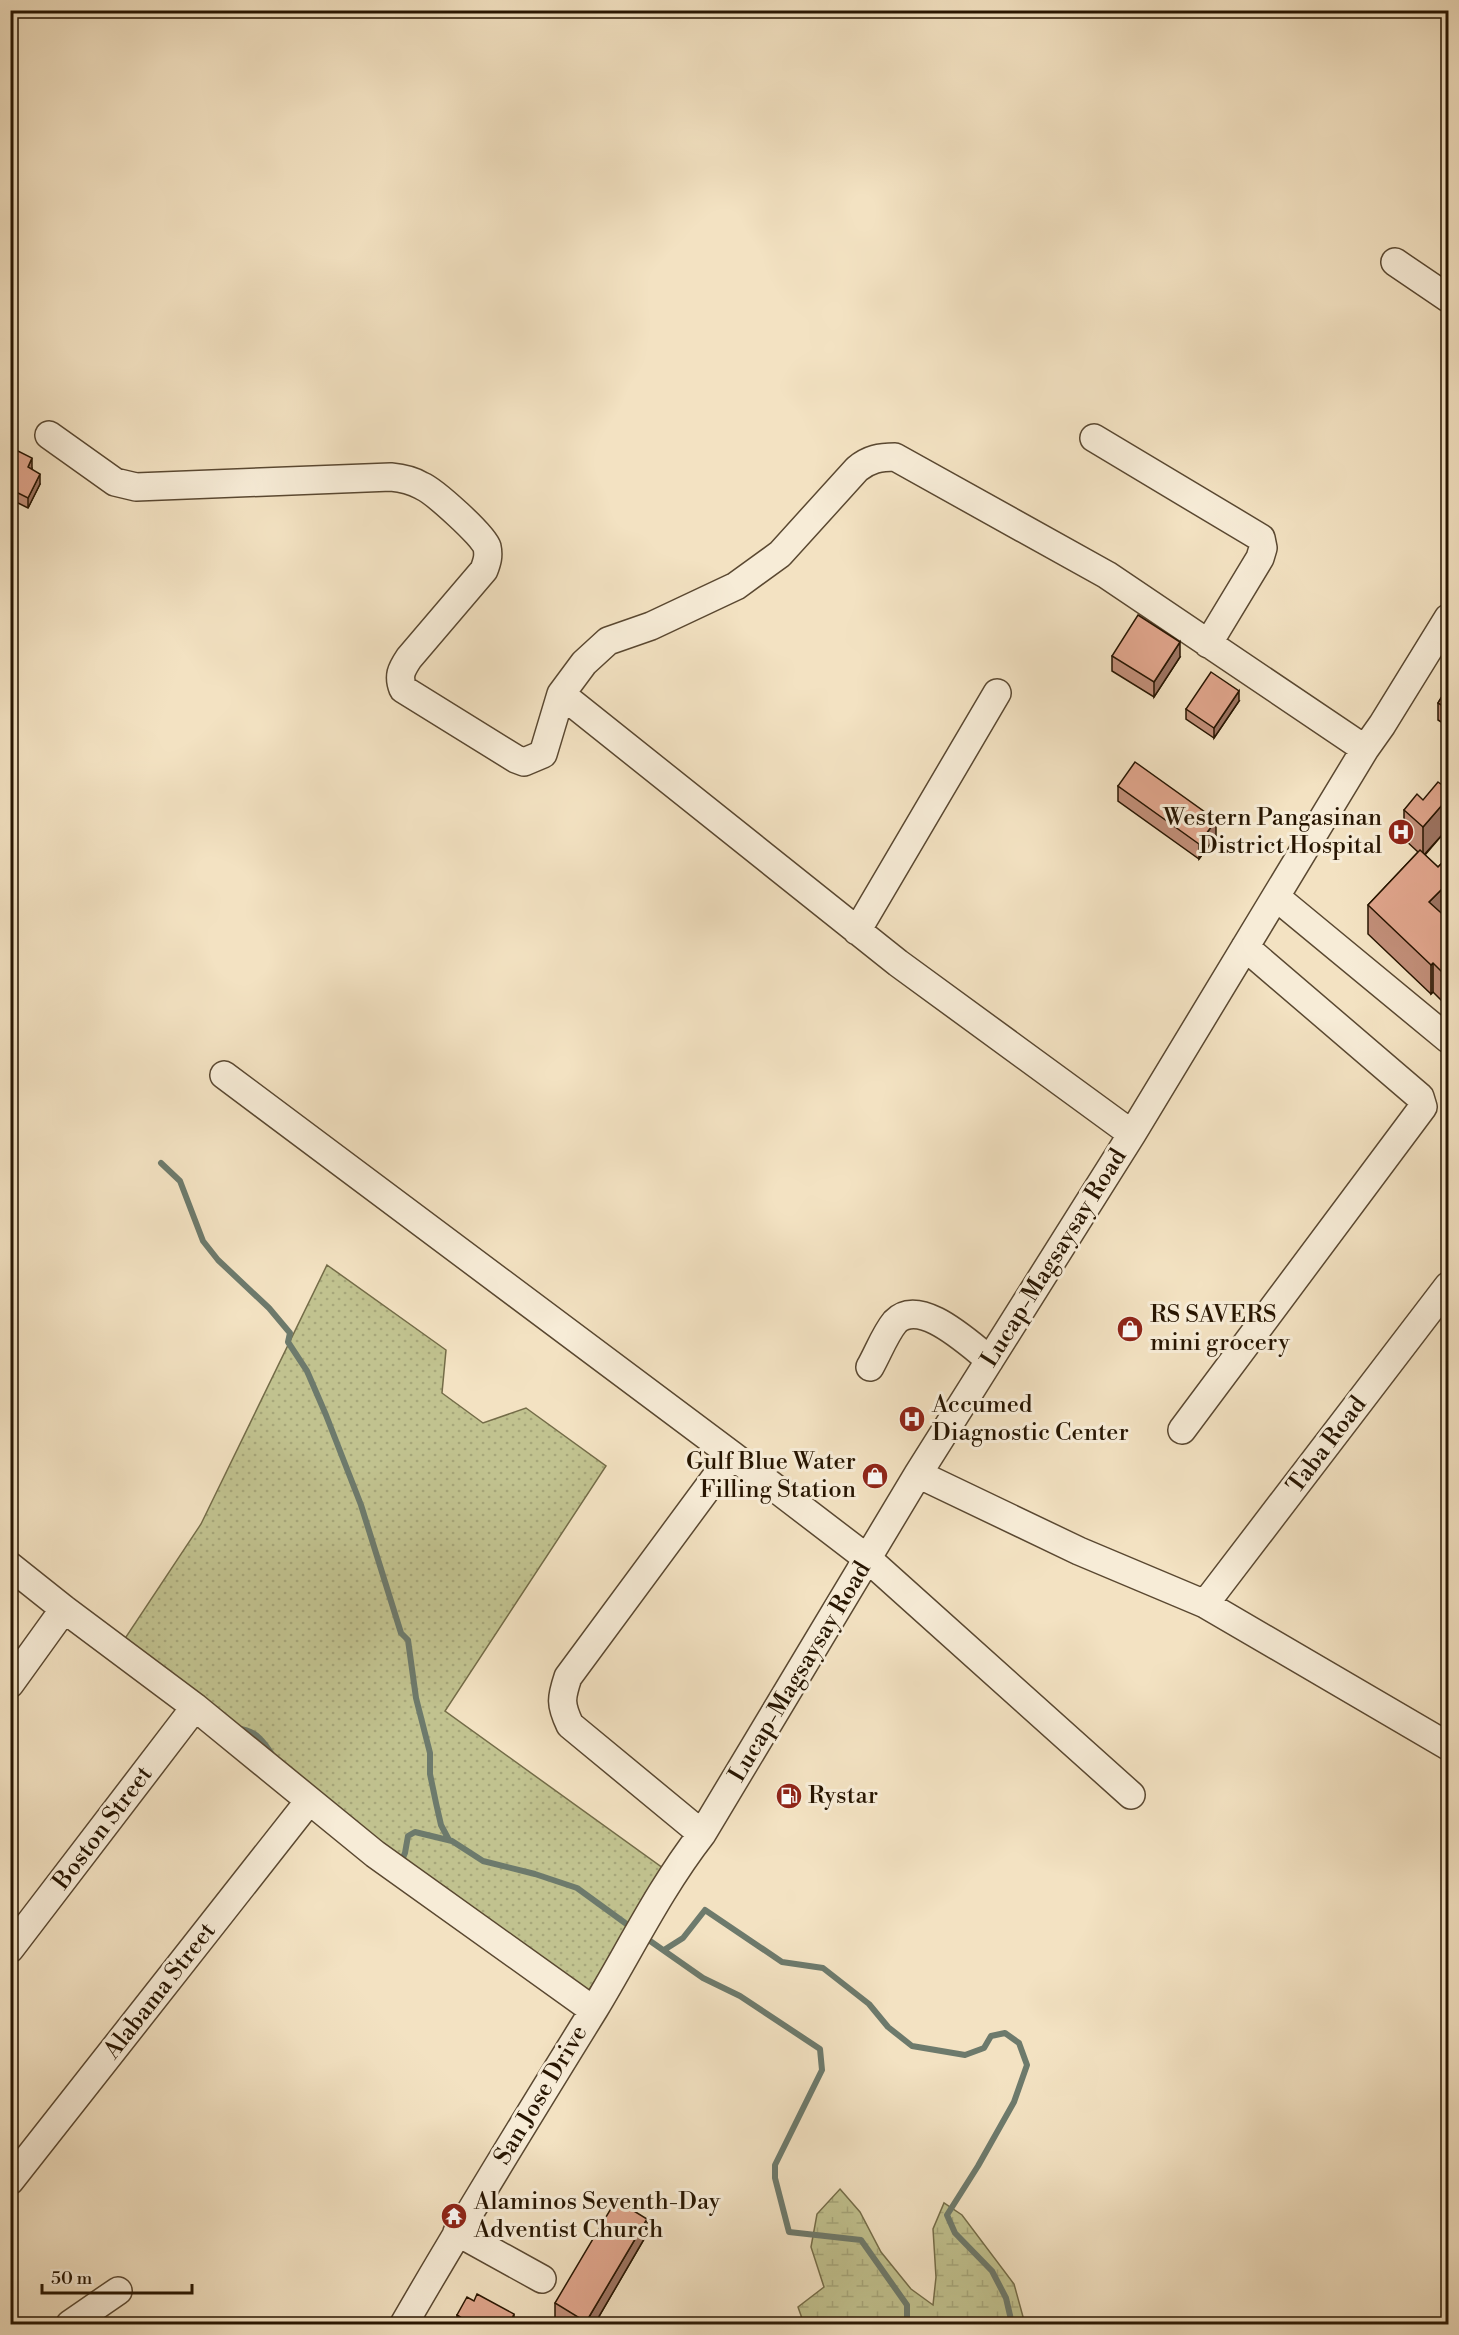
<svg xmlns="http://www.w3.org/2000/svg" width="1459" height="2335" font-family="'Libre Bodoni',serif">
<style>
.grass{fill:url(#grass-dots);stroke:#746c48;stroke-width:1.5}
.wetland{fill:url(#wetland-marsh);stroke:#746c48;stroke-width:1.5}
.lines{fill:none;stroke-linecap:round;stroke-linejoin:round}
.stream{stroke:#6d7a6c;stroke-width:6}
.minor-casing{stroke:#5a4831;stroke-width:30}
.minor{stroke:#f7ecd7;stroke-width:27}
.wall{fill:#c18e78;stroke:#271501;stroke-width:1.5}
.shaded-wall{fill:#9d7462;stroke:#271501;stroke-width:1.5}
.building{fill:#e0a58c;stroke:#271501;stroke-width:1.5}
.labels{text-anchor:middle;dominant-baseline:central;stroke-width:6;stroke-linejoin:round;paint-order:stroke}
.poi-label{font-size:24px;fill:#271501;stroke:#f7ecd7;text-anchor:start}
.street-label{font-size:24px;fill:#271501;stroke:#f7ecd7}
</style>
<defs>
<pattern id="grass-dots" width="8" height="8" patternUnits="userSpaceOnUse" patternTransform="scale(1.5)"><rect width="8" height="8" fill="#c1c28f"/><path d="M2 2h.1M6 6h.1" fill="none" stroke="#a6a67a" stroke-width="1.8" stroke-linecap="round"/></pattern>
<pattern id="wetland-marsh" width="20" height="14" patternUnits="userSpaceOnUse" patternTransform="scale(1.5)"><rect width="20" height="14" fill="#c1c28f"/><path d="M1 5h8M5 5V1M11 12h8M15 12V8" fill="none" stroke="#a6a67a"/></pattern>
</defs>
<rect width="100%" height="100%" fill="#f3e2c2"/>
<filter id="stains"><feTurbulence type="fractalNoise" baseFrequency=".00333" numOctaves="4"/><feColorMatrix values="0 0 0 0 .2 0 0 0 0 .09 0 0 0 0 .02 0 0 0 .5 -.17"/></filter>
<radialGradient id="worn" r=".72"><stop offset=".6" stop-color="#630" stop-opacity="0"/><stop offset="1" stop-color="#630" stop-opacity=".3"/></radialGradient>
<path class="grass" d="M327 1265 446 1350 442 1393 483 1423 526 1408 606 1466 445 1711 667 1871 579 2005 116 1652 201 1524Z"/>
<path class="wetland" d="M840 2189 860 2212 881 2252 911 2289 933 2305 936 2277 933 2229 944 2203 962 2215 1014 2284 1025 2324H804L798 2307 824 2287 811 2247 817 2214Z"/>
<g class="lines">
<path class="stream" d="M161 1163 180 1181 203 1241 218 1260 269 1308 290 1333 288 1342 307 1371 326 1415 361 1505 401 1633 408 1640 416 1698 430 1753V1774L436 1803 441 1825 449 1840
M238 1729C255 1729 265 1743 273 1756
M400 1864 405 1853 408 1836 415 1832 452 1841 483 1861 535 1874 577 1888 632 1928
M643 1936 703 1978 740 1996 820 2049 822 2070 775 2165V2178L789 2232 861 2240 907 2305V2324
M664 1950 683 1938 705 1910 782 1962 823 1968 869 2004 888 2027 912 2046 965 2055 984 2048 991 2036 1005 2033 1019 2043 1027 2065 1014 2102 978 2166 947 2215 955 2233 992 2271 1006 2298 1012 2324"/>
<defs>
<path id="minor" d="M1395 262 1448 298
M49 435 115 482 136 487 391 477C402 478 412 480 422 486 434 491 484 536 487 547 489 556 487 562 484 570L409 658C401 670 398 676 403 689L516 759 524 762 543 754 561 694 584 663 608 641 651 626 736 586 780 554 857 469C869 459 880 457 895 457L1107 575 1365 749
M1094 438 1261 538 1263 548 1260 558 1208 644
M561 694 898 963 1132 1134
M1276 897 1448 1039
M857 931 997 693
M224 1075 732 1455 868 1559 1131 1795
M870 1367C878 1353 885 1334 895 1322 920 1296 969 1344 990 1360
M1182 1430 1423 1107 1420 1097 1245 947
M918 1474 1079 1551 1205 1604 1448 1746
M10 1566 64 1609 195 1707 375 1854 593 2010
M1205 1604 1448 1286
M10 1684 64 1609
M702 1834 570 1725C560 1704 561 1698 568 1677L732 1455
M10 1949 195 1707
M10 2181 309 1801
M457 2232 542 2279
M70 2324 118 2291
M404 2324C465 2218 530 2113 595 2008 630 1950 660 1888 702 1834L918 1474 1132 1134 1365 749 1382 725 1448 618"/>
</defs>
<use href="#minor" class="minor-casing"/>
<use href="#minor" class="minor"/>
</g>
<path class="wall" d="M10 447 32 468V469L40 484 28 508 10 499Z
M1112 656 1180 657 1154 697 1112 671Z
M1449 685V727L1438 720V703Z
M1239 701 1214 738 1186 719V709Z
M1118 786 1216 836 1199 859 1118 801Z
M1449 790V827L1425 855 1438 867 1449 856V911L1444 916 1449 920V1008L1433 992 1431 994 1368 934V905L1418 852 1404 839V810Z
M1445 2149 1449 2153V2163L1445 2159Z
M647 2234 594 2325H566L555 2318V2303Z
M457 2315 514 2325H457Z"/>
<path class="shaded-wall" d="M32 458V468L28 478V467Z
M40 474V484L28 508V498Z
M1180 642V657L1154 697V682Z
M1239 691V701L1214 738V728Z
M1449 797V827L1423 856V827Z
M1216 820V836L1199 859V844Z
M1449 882V911L1429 931V902Z
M1433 963V992L1431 994V965Z
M647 2219V2234L594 2325H586V2322Z
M514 2314V2325H509Z"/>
<path class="building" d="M10 447 32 458 28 467 40 474 28 498 10 489Z
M1138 615 1180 642 1154 682 1112 656Z
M1211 672 1239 691 1214 728 1186 709Z
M1449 685V710L1438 703Z
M1135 762 1216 820 1199 844 1118 786Z
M1438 782 1449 790V797L1423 827 1404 810 1417 794 1423 800Z
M1420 850 1438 867 1449 856V882L1429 902 1449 920V930L1445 933 1449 937V979L1433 963 1431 965 1368 905Z
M1449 2145V2153L1445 2149Z
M616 2200 647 2219 586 2322 555 2303Z
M477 2294 514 2314 509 2325H463L465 2320 457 2315 467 2297 474 2301Z"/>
<defs>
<symbol id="hospital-disc" viewBox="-11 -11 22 22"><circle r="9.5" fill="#8f2418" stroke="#f7ecd7"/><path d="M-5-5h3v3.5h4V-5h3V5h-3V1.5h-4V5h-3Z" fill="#fff"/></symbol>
<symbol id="shop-disc" viewBox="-11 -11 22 22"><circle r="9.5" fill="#8f2418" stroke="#f7ecd7"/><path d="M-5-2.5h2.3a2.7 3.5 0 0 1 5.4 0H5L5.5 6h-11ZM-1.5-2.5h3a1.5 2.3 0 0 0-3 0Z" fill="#fff"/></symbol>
<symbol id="fuel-disc" viewBox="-11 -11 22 22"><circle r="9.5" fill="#8f2418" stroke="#f7ecd7"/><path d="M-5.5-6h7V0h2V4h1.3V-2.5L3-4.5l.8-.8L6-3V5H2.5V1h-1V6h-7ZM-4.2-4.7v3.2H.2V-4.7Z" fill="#fff"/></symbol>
<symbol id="temple-disc" viewBox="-11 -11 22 22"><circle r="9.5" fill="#8f2418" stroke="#f7ecd7"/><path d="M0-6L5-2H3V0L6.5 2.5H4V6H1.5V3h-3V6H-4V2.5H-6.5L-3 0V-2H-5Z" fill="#fff"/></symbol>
</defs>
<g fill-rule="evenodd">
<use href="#hospital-disc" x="1386" y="817" width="30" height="30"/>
<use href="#shop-disc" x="1115" y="1314" width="30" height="30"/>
<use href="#hospital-disc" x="897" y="1404" width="30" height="30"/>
<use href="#shop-disc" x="860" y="1461" width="30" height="30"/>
<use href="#fuel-disc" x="774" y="1781" width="30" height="30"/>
<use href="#temple-disc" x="439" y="2201" width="30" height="30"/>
</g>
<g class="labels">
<g class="poi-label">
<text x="1382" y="818" text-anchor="end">Western Pangasinan<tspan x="1382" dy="28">District Hospital</tspan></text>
<text x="1150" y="1315">RS SAVERS<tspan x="1150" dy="28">mini grocery</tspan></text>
<text x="932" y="1405">Accumed<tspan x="932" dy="28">Diagnostic Center</tspan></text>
<text x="856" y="1462" text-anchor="end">Gulf Blue Water<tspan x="856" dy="28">Filling Station</tspan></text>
<text x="808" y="1796">Rystar</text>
<text x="474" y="2202">Alaminos Seventh-Day<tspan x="474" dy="28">Adventist Church</tspan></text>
</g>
<g class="street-label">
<text transform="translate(1054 1258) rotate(-58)">Lucap-Magsaysay Road</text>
<text transform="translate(1327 1445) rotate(-53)">Taba Road</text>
<text transform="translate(800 1672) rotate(-59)">Lucap-Magsaysay Road</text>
<text transform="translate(103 1828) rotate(-53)">Boston Street</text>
<text transform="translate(160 1991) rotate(-52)">Alabama Street</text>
<text transform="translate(541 2095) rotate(-59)">San Jose Drive</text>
</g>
</g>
<rect width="1459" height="2335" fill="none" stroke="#f3e2c2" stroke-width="36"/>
<rect x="12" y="12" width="1435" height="2311" fill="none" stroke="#271501" stroke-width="3"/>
<rect x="18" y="18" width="1423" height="2299" fill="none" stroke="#271501" stroke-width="1.5"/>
<path d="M42 2284v9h150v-9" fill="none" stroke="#271501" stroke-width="3"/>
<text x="51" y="2284" font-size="18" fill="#271501" stroke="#f7ecd7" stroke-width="4.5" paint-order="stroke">50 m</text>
<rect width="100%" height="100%" filter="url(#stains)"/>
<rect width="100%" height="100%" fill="url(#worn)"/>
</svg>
